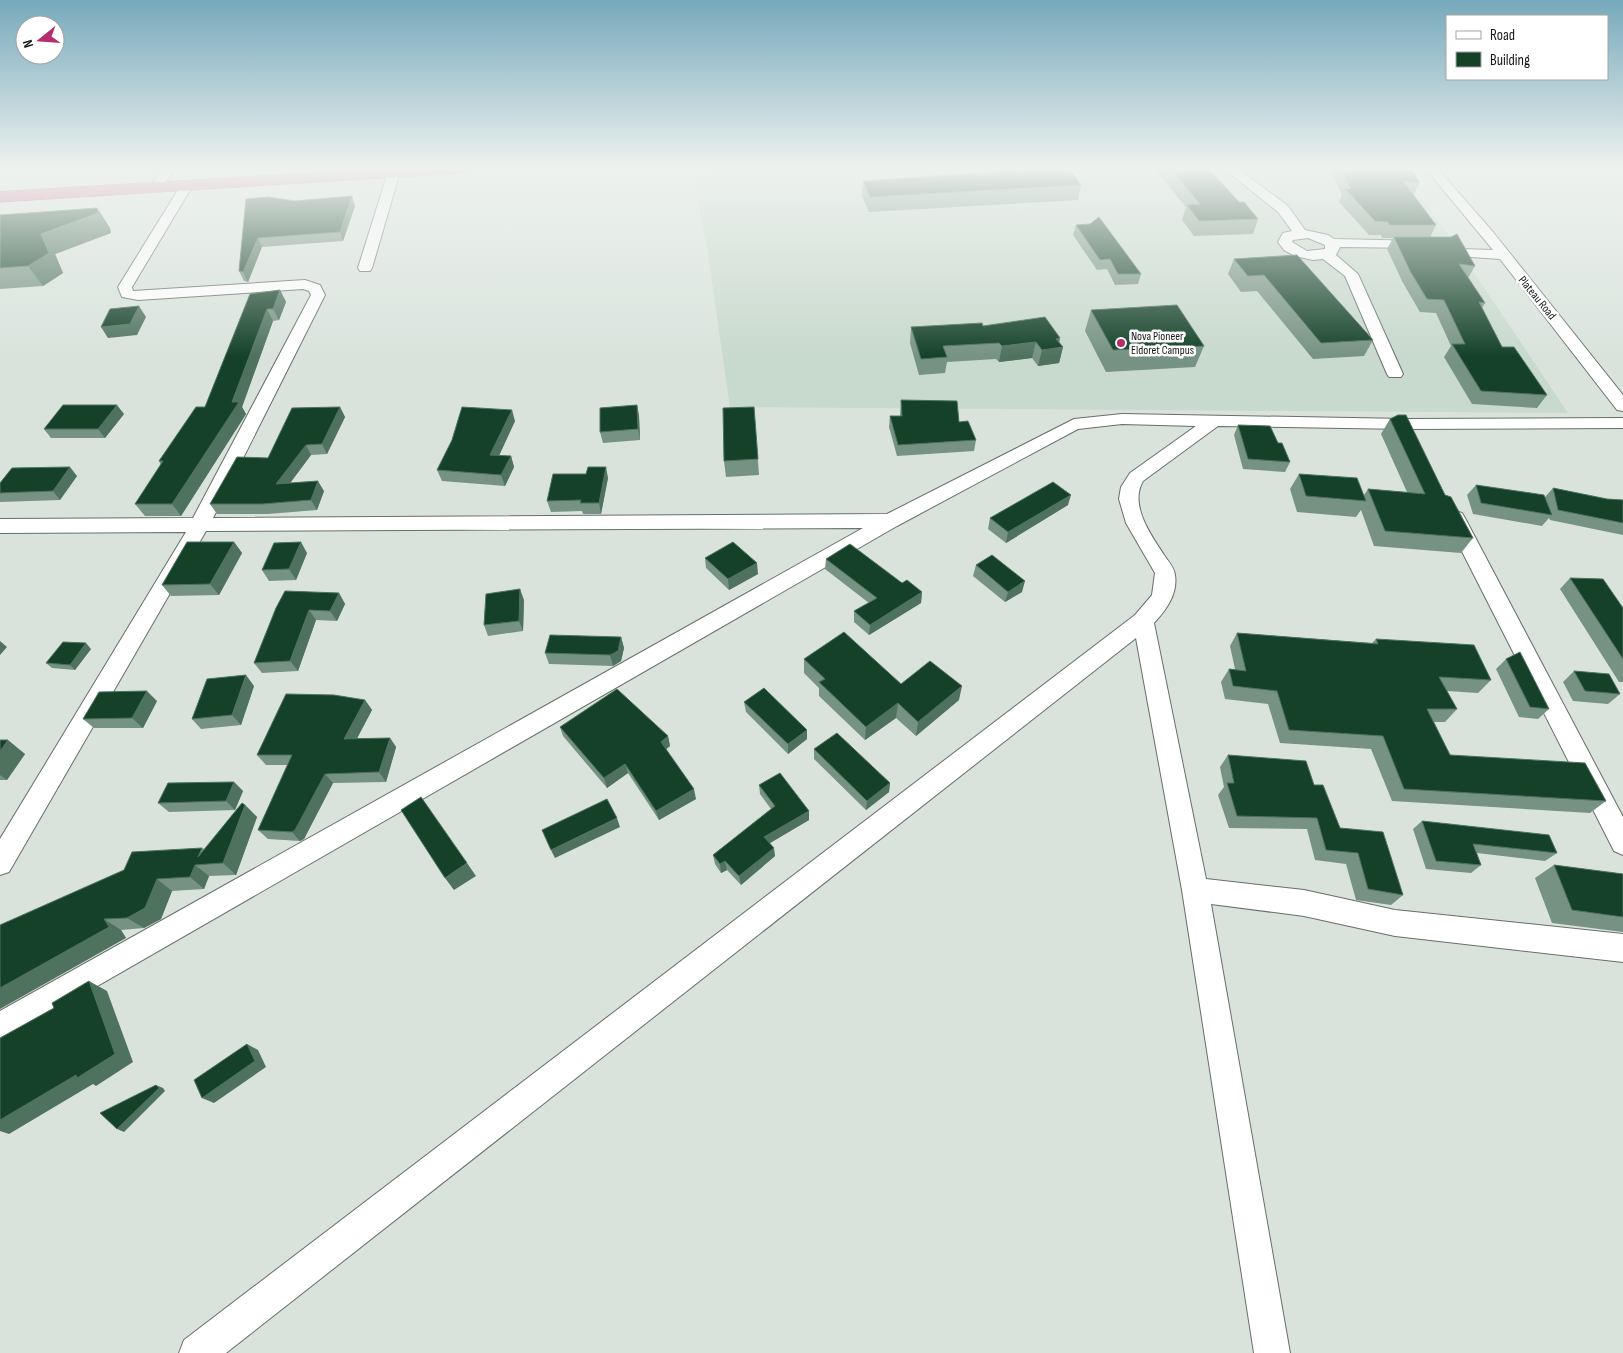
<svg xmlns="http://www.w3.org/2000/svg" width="1623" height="1353" font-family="'Sofia Sans Condensed',sans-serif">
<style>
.built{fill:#c8d9cd}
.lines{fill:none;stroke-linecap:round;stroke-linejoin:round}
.minor-casing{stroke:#666f69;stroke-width:2}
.highway-casing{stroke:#8d4561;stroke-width:1}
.minor{fill:#fff;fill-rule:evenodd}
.highway{fill:#ce5d8a;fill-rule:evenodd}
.wall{fill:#769282}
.shaded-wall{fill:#4f725e}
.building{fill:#144128;stroke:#4f725e}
.poi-dot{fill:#b52d6c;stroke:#fff;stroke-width:2}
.labels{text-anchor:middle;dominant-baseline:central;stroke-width:5;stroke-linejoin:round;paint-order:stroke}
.far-street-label{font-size:12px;fill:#141815;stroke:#fff}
.far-poi-label{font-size:12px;fill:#141815;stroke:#fff;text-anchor:start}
</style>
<rect width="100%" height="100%" fill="#d9e3dc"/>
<path class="built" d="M807 168H1409H1400L1461 253 1568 413 730 407 707 247 692 175Z"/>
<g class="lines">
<defs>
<path id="minor" d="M163 168H175L161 190H151L150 187Z
M394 168 400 172 372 268 370 271H360L358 268 388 172Z
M1223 168H1237L1288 206 1305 230 1328 235 1334 239 1426 241 1428 244 1421 248 1340 247 1336 255 1358 274 1403 374 1401 377H1389L1387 374 1345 276 1323 259 1313 260 1295 256 1284 250 1278 242 1283 233 1292 231 1278 212ZM1308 238 1325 245V249L1307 251 1292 242 1293 240Z
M1425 168H1437L1493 232 1623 395V411L1617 410 1500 259 1456 256 1454 253 1461 249 1493 250Z
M187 181 193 185 132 287 133 291 305 280 320 285 325 295 213 518 887 514 1074 419 1122 414 1406 419 1623 418V428L1406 429 1218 426 1143 481C1129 505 1151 535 1164 555 1168 561 1174 567 1175 575 1178 594 1166 610 1154 623L1206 879 1304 890 1395 910 1623 934V962L1395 936 1304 916 1211 904 1290 1353H1254L1182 890 1136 638 226 1353H179L184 1340 1135 615 1152 595 1155 573 1126 523 1119 499 1121 487 1130 473 1196 426 1122 424 1078 429 897 526 0 1042V1011L863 528 206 531 9 872 0 875V839L186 532 0 533V519L193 518 311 295 309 291 303 289 138 300 122 297 118 287 181 185Z
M1455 511 1462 513 1465 518 1623 817V855L1614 851 1445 518 1448 513Z"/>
<path id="highway" d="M392 168H469L466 171 461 173 0 202V192Z"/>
</defs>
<use href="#minor" class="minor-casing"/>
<use href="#highway" class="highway-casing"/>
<use href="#minor" class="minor"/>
<use href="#highway" class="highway"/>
</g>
<path class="wall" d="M990 168 1081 185 1078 200 869 212 862 196 863 181 989 172Z
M1157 168H1208L1239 202 1258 219 1253 234 1194 236 1182 220 1186 207 1156 171Z
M1333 168H1411L1420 183 1413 195 1436 225 1430 237 1475 266 1468 278 1485 303 1482 308 1502 347 1547 395 1537 408 1472 404 1444 357 1451 346 1436 313 1420 312 1403 283 1387 249 1393 238H1382L1381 235H1369L1339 202 1342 195 1331 172Z
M246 199 295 201 355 206 343 241 262 247 248 282 244 281 239 271Z
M97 208 110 228 111 233 55 254 63 273 43 286 0 289V215Z
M1076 225 1141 274 1138 284 1115 285 1107 269 1097 270 1073 235Z
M1297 255 1373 340 1364 356 1313 359 1257 291 1241 292 1228 274 1234 259Z
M280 290 286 302 279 320 273 321 242 407 246 414 181 516H145L135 504 161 465 159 461 205 407 250 294Z
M1091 310 1204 346 1195 367 1106 372 1085 331Z
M983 326 1060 338 1059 342 1063 347 1059 363 1038 366 1032 358 999 362 996 359 947 362 945 373 919 375 910 343 911 327Z
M901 400 976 440 974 451 897 456 889 427 890 416H900Z
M637 405 639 416 640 440 603 443 600 432Z
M340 407 345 417 327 454 311 455 290 483 324 491 317 510 268 514H217L210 504 268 458Z
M754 407 759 475 726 477 724 461Z
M124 414 105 438H51L44 429Z
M1390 419 1445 495 1473 538 1461 553 1374 546 1361 510 1356 517 1297 512 1290 489 1299 474 1364 495 1368 489 1407 492 1381 434Z
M515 421 499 456H511L514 467 505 486 442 481 437 470Z
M1238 425 1278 443 1290 462 1285 472 1243 469 1234 435Z
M77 476 60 500 0 502V483Z
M608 478 601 514H583L582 511 551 512 547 501Z
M1476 485 1545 497 1553 488 1607 499 1623 500V535L1550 520 1549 518 1542 526 1473 514 1467 495Z
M1068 505 1006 543 988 529 990 518Z
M234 542 242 553 219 595 171 596 162 585Z
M307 553 296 580 269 581 262 570Z
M705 558 758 574 729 590 706 568Z
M826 559 902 583 922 592 921 603 869 635 854 622V611L869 603 825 569Z
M976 565 1022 592 1005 602 973 576Z
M1570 578 1623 608V682H1619L1560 589Z
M339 593 345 604 337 621 316 620 298 671 262 673 254 663 276 608Z
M524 600 523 631 488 636 484 625Z
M1237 633 1372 643 1376 639 1491 680 1478 693 1447 691 1457 709 1445 722H1434L1450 755 1606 801 1590 813 1392 801 1371 749 1280 743 1268 704 1225 699 1221 682 1229 669H1235L1230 646Z
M621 637 624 648 621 661 613 666 549 664 545 653Z
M91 649 75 670 52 668 46 663Z
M804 659 901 684 959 700 916 736 896 718 865 740 819 696V688L804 673Z
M1506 659 1549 709 1538 719 1519 717 1496 669Z
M1574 671 1620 694 1608 704 1573 701 1563 682Z
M254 686 241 725 201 729 192 719Z
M365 700 372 710 357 738H390L396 747 386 782 333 783 304 839 300 841 268 839 258 830 287 765H266L257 755Z
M157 701 143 728H94L83 719Z
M744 702 807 730V739L788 754 746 712Z
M560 727 668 736 670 746 666 749 696 799 659 820 628 773 607 788 563 736Z
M0 740 25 754 7 780H0Z
M814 749 890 783 889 792 866 810 814 759Z
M1228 755 1314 785 1340 828 1403 895 1391 905 1356 900 1346 864 1315 860 1307 829 1229 828 1218 795 1224 787 1220 767Z
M234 782 243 791 235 810 169 812 158 803Z
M759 785 809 820 770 843 775 856 741 885 727 870 721 873 715 864 713 855 771 809 760 794Z
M245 805 257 817 236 875 209 876 204 889 172 891 161 919 144 928 121 930 126 938 0 925 202 848 204 849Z
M1422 821 1557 853 1545 861 1477 853 1481 865 1471 873 1426 869 1413 829Z
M1554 865 1623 874V932L1552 923 1535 878Z"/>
<path class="shaded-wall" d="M352 196 355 206 343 241 340 232Z
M97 208 110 228 111 233 55 254 63 273 43 286 28 266 41 234Z
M258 238 262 247 248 282 243 272Z
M280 290 286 302 279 320 273 309Z
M139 306 146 317 137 335 108 338 101 327Z
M267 309 273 321 242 407 246 414 181 516 172 504 232 402Z
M1060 338 1058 348 1063 347 1059 363 1038 366 1042 350 1056 339Z
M1036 342 1032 358 999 362 1002 346Z
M117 405 124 414 105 438 98 429Z
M637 405 639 416 640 440 638 429Z
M340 407 345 417 327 454 322 444Z
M512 410 515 421 494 466 490 455Z
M306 445 311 455 282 494 276 484Z
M511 456 514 467 505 486 501 475Z
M70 467 77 476 60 500 53 491Z
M606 467 608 478 601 514 599 503Z
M318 481 324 491 317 510 311 500Z
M1071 495 1068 505 1006 543 1008 532Z
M234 542 242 553 219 595 210 584Z
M301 542 307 553 296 580 289 569Z
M757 563 758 574 729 590 728 579Z
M1025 581 1022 592 1005 602 1008 592Z
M520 589 524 600 523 631 519 621Z
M922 592 921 603 869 635 870 625Z
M339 593 345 604 337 621 330 611Z
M309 610 316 620 298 671 290 661Z
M621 637 624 648 621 661 613 666 610 655Z
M0 641 7 647 0 655Z
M86 643 91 649 75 670 70 665Z
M246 675 254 686 241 725 232 715Z
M962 686 959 700 916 736 918 722Z
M147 691 157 701 143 728 132 718Z
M365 700 372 710 352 748 344 739Z
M898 703 896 718 865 740 866 727Z
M807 730V739L788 754V744Z
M668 736 670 746 663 752 661 742Z
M390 738 396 747 386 782 379 772Z
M8 740 25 754 7 780 0 775V751Z
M625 764 628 773 607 788 604 778Z
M325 774 333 783 304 839 300 841 292 832Z
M234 782 243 791 235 810 226 801Z
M890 783 889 792 866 810 867 801Z
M694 789 696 799 659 820 656 811Z
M245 805 257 817 236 875 223 863Z
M809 811V820L765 846 764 837Z
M617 818 620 827 555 858 551 850Z
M774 848 775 856 741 885 739 876Z
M725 861 727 870 721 873 720 864Z
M467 863 476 876 454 890 445 878Z
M195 865 209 876 204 889 190 877Z
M157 879 172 891 161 919 144 928 127 918Z
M104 919 121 930 126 938 0 1009V988Z
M89 981 107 991 133 1062 96 1086 93 1084 9 1134 0 1131V1120Z
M247 1044 258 1050 266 1067 214 1103 202 1098Z
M156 1085 163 1088 165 1091 124 1132 117 1129Z"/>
<path class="building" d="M993 168H1069L1081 185 870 197 863 181 995 172Z
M1170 168H1208L1239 202H1244L1258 219 1199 221 1187 205 1200 204Z
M1341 168H1411L1420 183 1403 181 1436 225H1389L1388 222 1375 221 1345 189H1351Z
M352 196 340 232 258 238 243 272 239 271 246 199 268 197 295 201Z
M97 208 98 213 41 234 49 253 28 266 0 268V215Z
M1099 217 1141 274H1118L1110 259 1100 260 1076 225 1090 224Z
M1457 234 1475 266 1459 264 1485 303 1479 302 1502 347H1514L1547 395 1481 391 1452 344H1465L1444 300 1427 299 1410 271 1394 237H1451Z
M1297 255 1373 340 1321 343 1264 275 1248 276 1234 259Z
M280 290 273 309H267L232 402H239L172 504H135L163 461H159L196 407H205L250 294Z
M1177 305 1204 346 1113 350 1091 310Z
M139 306 130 324 101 327 110 309Z
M1045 317 1060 338 1056 339 1063 347 1042 350 1036 342 1002 346 999 343 943 346 947 357 921 359 911 327 982 323 983 326Z
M901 400 957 401 959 422 968 421 976 440 898 445 890 416H902Z
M63 405H117L98 429H44Z
M637 405 638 429 600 432V408Z
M340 407 322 444 306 445 276 484 318 481 311 500 262 504H210L237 457 268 458 292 408Z
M462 407 512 410 490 455 511 456 501 475 437 470 452 440Z
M754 407 758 459 724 461 723 408Z
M1398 415H1406L1445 495 1451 497 1473 538 1385 531 1368 489 1425 494 1390 419Z
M1238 425 1270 426 1278 443H1282L1290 462 1248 459Z
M70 467 53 491 0 493V483L12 468Z
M588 467H606L599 503H580L581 500 547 501 553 474H586Z
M1299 474 1357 478 1366 501 1306 496Z
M1053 482 1071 495 1008 532 990 518Z
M1476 485 1544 495 1552 515 1481 503Z
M1553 488 1607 499 1623 500V523L1558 510Z
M187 542H234L210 584 162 585Z
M301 542 289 569 262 570 274 543Z
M733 542 757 563 728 579 705 558Z
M850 544 902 583 907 580 922 592 870 625 854 611 877 598 826 559Z
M992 555 1025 581 1008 592 976 565Z
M1570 578 1603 579 1623 608V659Z
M520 589 519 621 484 625 486 594Z
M285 591 339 593 330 611 309 610 290 661 254 663 276 608Z
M844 632 901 684 930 661 962 686 918 722 898 703 866 727 819 682 825 679 804 659Z
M1237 633 1378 644 1376 639 1474 645 1491 680 1439 677 1457 709H1427L1450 755 1585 763 1606 801 1404 789 1383 736 1289 730 1277 691 1233 686 1229 669 1246 671Z
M550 635 621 637 618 651 610 655 545 653Z
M63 642 86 643 70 665 46 663Z
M1520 652 1549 709 1530 707 1506 659Z
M1574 671 1609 674 1620 694 1585 691Z
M246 675 232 715 192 719 207 679Z
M764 688 807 730 788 744 744 702Z
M617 689 668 736 661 742 694 789 656 811 625 764 604 778 560 727Z
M147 691 132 718 83 719 99 692Z
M286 694 334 695 365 700 344 739 390 738 379 772 325 774 295 830 292 832 258 830 292 755H257Z
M837 733 890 783 867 801 814 749Z
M0 740H8L0 751Z
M1228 755 1306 761 1314 785H1323L1340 828 1383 832 1403 895 1368 889 1358 853 1326 850 1317 818 1237 816 1227 783H1234Z
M780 773 809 811 764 837 774 848 739 876 725 861 720 864 713 855 775 806 759 785Z
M234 782 226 801 158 803 168 783Z
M421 797 467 863 445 878 401 810Z
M607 799 617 818 551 850 542 830Z
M242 803 245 805 223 863 195 865 190 877 157 879 145 908 127 918 104 919 109 927 0 988V925L124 870 132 852 202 848 198 857Z
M1422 821 1549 835 1557 853 1473 844 1481 865 1436 861Z
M1554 865 1623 874V917L1572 910Z
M89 981 115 1054 77 1078 76 1075 0 1120V1038L54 1008 52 1003Z
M247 1044 255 1061 202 1098 194 1080Z
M156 1085 159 1088 117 1129 100 1113Z"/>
<linearGradient id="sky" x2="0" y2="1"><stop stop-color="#76a9bc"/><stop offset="0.47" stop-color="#eef2ef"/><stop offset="1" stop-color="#eef2ef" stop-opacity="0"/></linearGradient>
<rect width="1623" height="357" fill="url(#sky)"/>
<circle class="poi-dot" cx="1121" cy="343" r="5"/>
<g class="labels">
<g class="far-street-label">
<text transform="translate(1537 298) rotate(51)">Plateau Road</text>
</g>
<g class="far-poi-label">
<text x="1131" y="336">Nova Pioneer<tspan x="1131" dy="14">Eldoret Campus</tspan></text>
</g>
</g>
<rect x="1446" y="15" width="162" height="65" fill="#ffffff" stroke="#a1a3a1"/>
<rect x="1456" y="31" width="25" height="8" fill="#ffffff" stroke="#a1a3a1"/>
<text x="1490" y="40" font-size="15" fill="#141815">Road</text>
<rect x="1456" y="52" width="25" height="15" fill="#144128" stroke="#a1a3a1"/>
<text x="1490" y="65" font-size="15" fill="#141815">Building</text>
<g transform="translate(40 40) rotate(253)"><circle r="24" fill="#ffffff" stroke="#a1a3a1"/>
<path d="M0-4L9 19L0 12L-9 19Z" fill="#b52d6c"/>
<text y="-8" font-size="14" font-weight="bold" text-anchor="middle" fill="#141815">N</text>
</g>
</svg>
